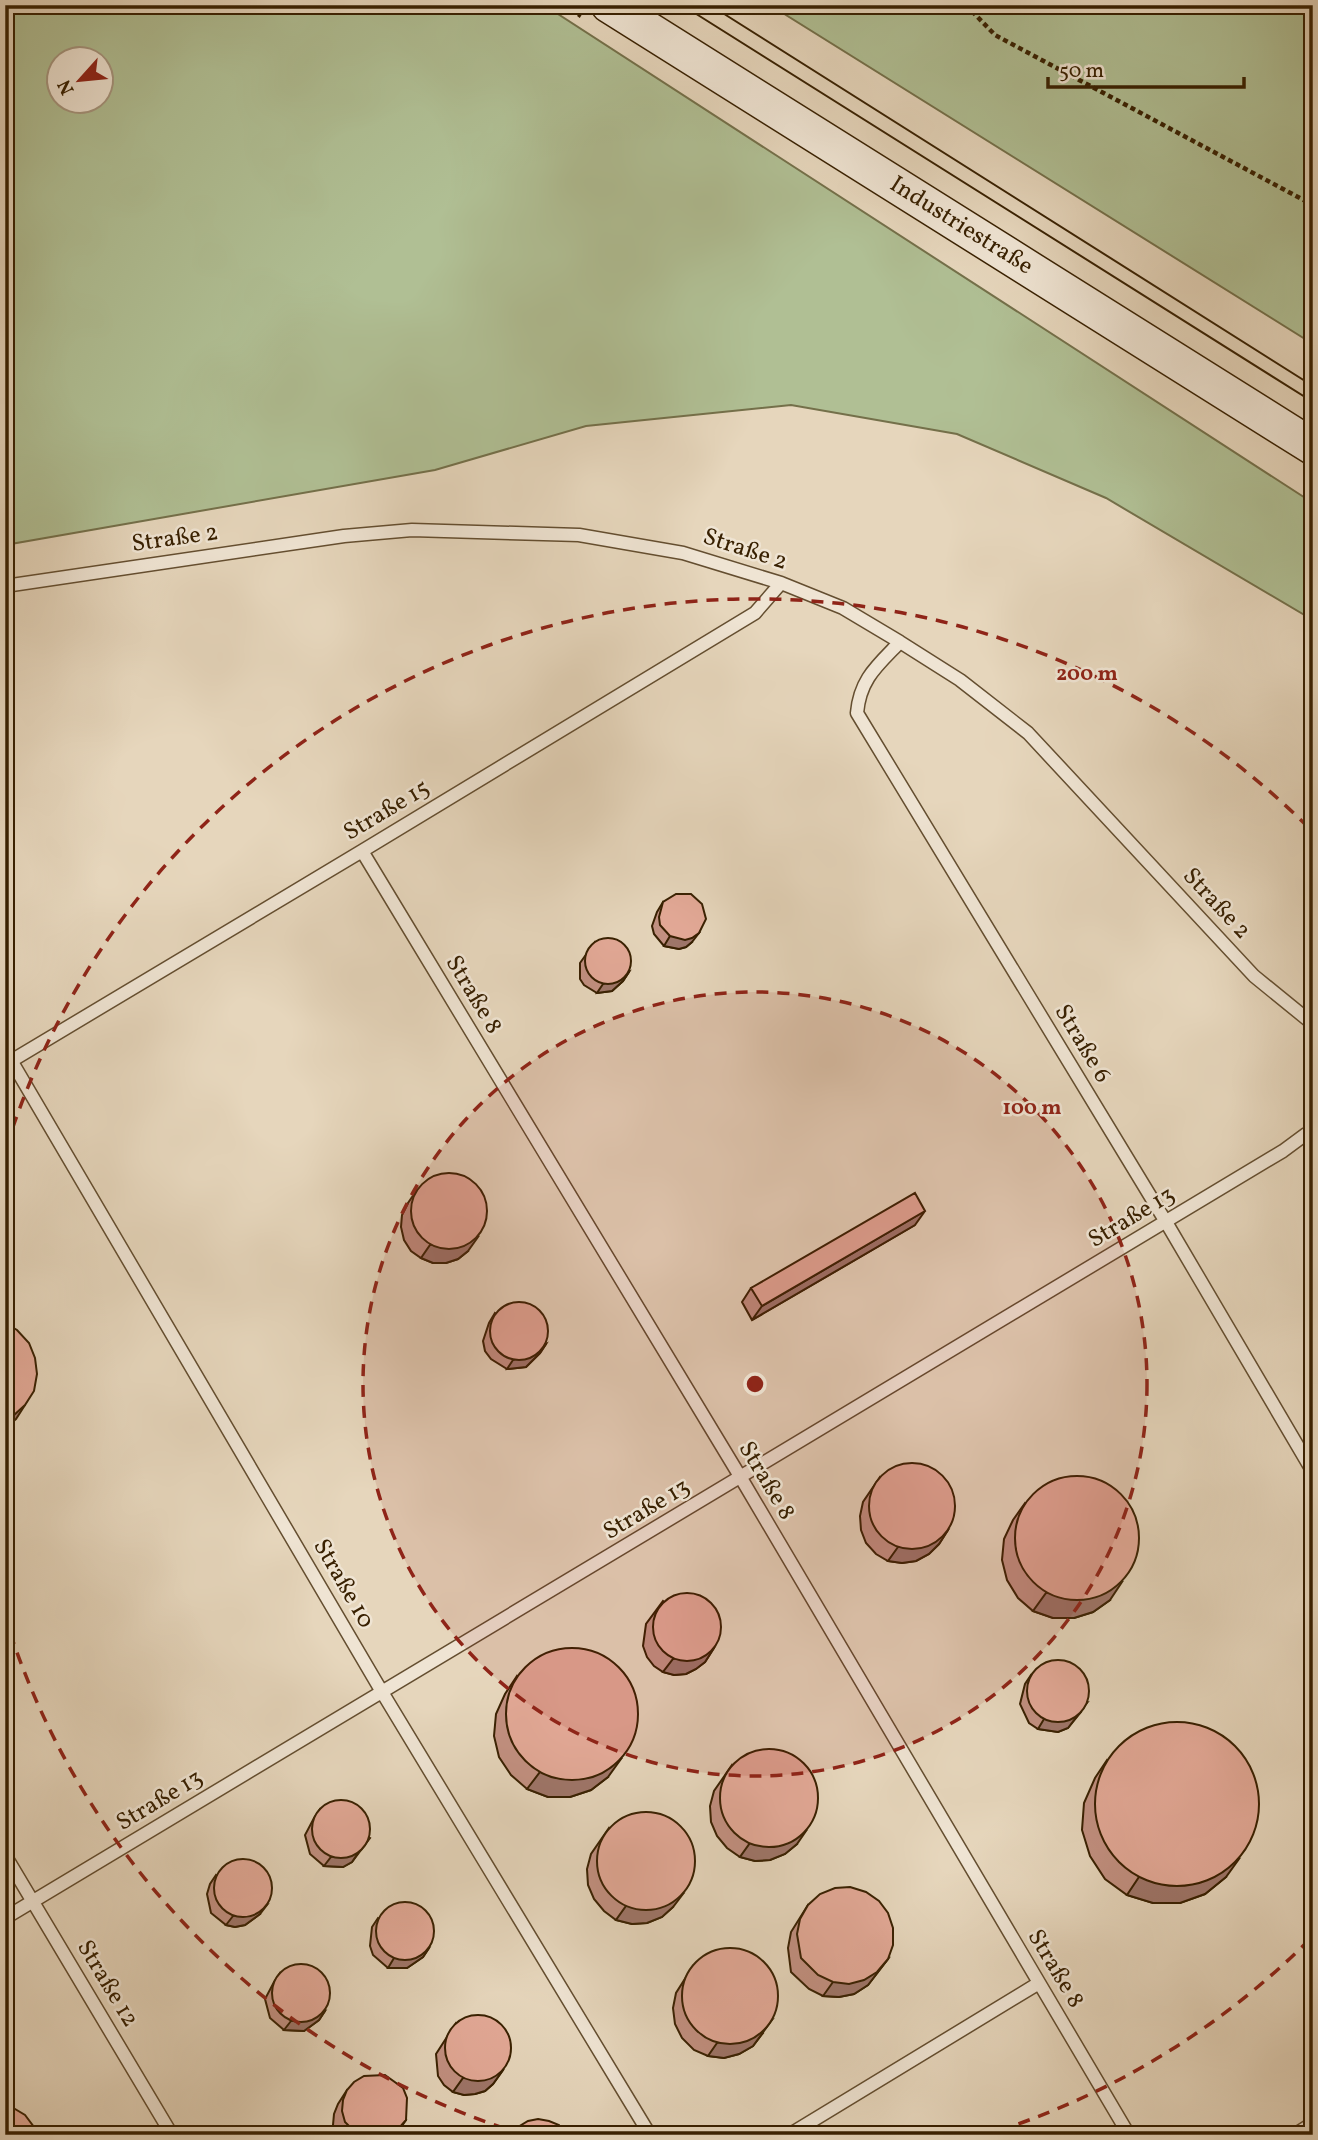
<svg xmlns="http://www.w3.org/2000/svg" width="1318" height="2140" font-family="Vollkorn,serif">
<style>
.green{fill:#b0bf94;stroke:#74704a;stroke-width:2;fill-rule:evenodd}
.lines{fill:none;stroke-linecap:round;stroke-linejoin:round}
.lane-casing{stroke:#644e30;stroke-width:15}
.secondary-casing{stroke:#382001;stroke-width:38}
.path{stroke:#382001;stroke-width:4.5;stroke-dasharray:5 3.5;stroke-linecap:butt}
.lane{stroke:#efe4d3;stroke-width:12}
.secondary{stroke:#efe4d3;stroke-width:35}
.tram{stroke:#382001;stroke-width:2}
.wall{fill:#c39182;stroke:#382001;stroke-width:2}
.shaded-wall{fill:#9f766a;stroke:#382001;stroke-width:2}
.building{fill:#e3a997;stroke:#382001;stroke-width:2}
.ring{fill:none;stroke:#8f2418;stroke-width:3.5;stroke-dasharray:12 9}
.labels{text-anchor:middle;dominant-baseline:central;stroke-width:5;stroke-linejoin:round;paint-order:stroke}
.street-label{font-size:24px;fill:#382001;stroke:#efe4d3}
.centre{fill:#8f2418;stroke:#efe4d3;stroke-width:3.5}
.ring-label{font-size:21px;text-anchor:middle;font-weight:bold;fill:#8f2418;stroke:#efe4d3;stroke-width:5;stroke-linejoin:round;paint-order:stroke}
</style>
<rect width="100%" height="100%" fill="#e6d6bc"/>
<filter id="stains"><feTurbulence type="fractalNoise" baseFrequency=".00286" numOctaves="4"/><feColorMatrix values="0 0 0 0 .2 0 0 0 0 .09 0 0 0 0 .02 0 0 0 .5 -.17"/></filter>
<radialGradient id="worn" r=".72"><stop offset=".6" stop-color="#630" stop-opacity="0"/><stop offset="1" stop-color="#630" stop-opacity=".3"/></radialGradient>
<path class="green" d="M19 5H544L1313 503V620L1106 498 957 434 791 405 586 426 435 470 5 545V11ZM60 60H102V102H60Z
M770 5H1313V344Z"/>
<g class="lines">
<defs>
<path id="lane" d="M5 586 344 536 412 530 579 535 683 553 781 583 843 608 900 642 960 680 1028 733 1254 976 1313 1024
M900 642C877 666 860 679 857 713L1166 1222 1313 1472
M362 851 741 1478 1129 2135
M5 1050 382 1692 650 2135
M6 1064 362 851 755 613 781 583
M5 1855 172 2135
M5 1918 1283 1151 1306 1134 1313 1138
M789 2135 1039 1983
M1294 2135 1313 2123"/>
<path id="secondary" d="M609 5 1313 447"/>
</defs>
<use href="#lane" class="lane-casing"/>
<use href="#secondary" class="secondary-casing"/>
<path class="path" d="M564 5 581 16
M966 5 995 35 1313 205"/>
<use href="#lane" class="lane"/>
<use href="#secondary" class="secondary"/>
<path class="tram" d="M682 5 1313 402
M710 5 1313 386"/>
</g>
<path class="wall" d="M663 902 692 942 686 947 679 949 664 946 654 934 652 926 657 912Z
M595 942 629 972 623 981 612 991 597 993 584 985 580 979V963Z
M417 1190 468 1251 458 1259 446 1263H433L421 1258 411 1251 404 1240 401 1227 402 1215 408 1203Z
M915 1225 752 1320 742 1302 751 1288Z
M495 1313 546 1344 540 1353 526 1367 507 1369 491 1359 485 1351 483 1341 489 1323Z
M880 1477 948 1530 939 1544 929 1554 916 1561 902 1563 888 1561 876 1554 866 1543 861 1530 860 1516 863 1502Z
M1025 1503 1110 1600 1093 1612 1074 1618H1053L1033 1611 1018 1598 1007 1580 1002 1560 1004 1539 1013 1520Z
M663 1601 714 1648 705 1662 696 1669 686 1674 674 1675 663 1672 654 1666 647 1657 643 1646 646 1624Z
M1031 1675 1081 1712 1068 1728 1058 1732 1038 1729 1029 1723 1020 1704 1025 1684Z
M517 1676 608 1777 591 1790 570 1797H548L527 1789 511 1775 499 1757 494 1736 496 1714 505 1694Z
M1107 1760 1226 1877 1205 1894 1180 1903H1153L1127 1895 1105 1879 1090 1856 1082 1830 1084 1803 1095 1778Z
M732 1765 797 1844 785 1854 770 1860 755 1861 740 1857 727 1848 717 1836 711 1822 710 1806 714 1791Z
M320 1809 370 1838 352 1862 343 1867 324 1866 310 1854 305 1835 314 1818Z
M609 1828 673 1907 662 1917 647 1923 632 1924 616 1920 604 1911 594 1899 588 1885 587 1869 591 1854Z
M216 1875 260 1914 245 1925 235 1927 226 1925 211 1913 207 1894 210 1884Z
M808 1905 888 1959 868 1985 854 1994 839 1997 823 1996 809 1989 791 1972 788 1948 791 1932Z
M378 1918 429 1948 423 1957 407 1968H388L373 1955 370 1946 372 1927Z
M693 1966 763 2033 753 2046 739 2054 724 2058 708 2056 694 2050 682 2038 675 2024 673 2008 676 1993Z
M280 1973 325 2011 319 2020 304 2031 284 2030 270 2018 265 1999 274 1982Z
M456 2023 503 2070 493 2084 485 2091 475 2094 464 2095 453 2092 444 2085 438 2076 436 2054Z
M347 2090 406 2120 396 2135H336L333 2125 334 2114 338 2104Z"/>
<path class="shaded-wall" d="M699 933 692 942 686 947 679 949 664 946 670 936Z
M629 972 623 981 612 991 597 993 603 984Z
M925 1211 915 1225 752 1320 762 1306Z
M478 1237 468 1251 458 1259 446 1263H433L421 1258 430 1245Z
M546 1344 540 1353 526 1367 507 1369 513 1360Z
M25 1405 16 1419 5 1428V1420Z
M948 1530 939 1544 929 1554 916 1561 902 1563 888 1561 898 1547Z
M1122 1582 1110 1600 1093 1612 1074 1618H1053L1033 1611 1046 1593Z
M714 1648 705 1662 696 1669 686 1674 674 1675 663 1672 673 1659Z
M1087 1703 1068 1728 1058 1732 1038 1729 1044 1719Z
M621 1759 608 1777 591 1790 570 1797H548L527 1789 540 1772Z
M806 1831 797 1844 785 1854 770 1860 755 1861 740 1857 750 1843Z
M358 1853 352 1862 343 1867 324 1866 331 1857Z
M1239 1859 1226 1877 1205 1894 1180 1903H1153L1127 1895 1139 1877Z
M683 1894 673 1907 662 1917 647 1923 632 1924 616 1920 626 1906Z
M267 1905 260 1914 245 1925 235 1927 226 1925 233 1916Z
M429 1948 423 1957 407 1968H388L394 1958Z
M888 1959 868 1985 854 1994 839 1997 823 1996 833 1982Z
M325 2011 319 2020 304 2031 284 2030 291 2021Z
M772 2020 753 2046 739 2054 724 2058 708 2056 717 2043Z
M503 2070 493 2084 485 2091 475 2094 464 2095 453 2092 463 2078Z"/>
<path class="building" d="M676 894H691L702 904 706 919 699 933 692 938 685 940 670 936 660 925 659 917 663 902Z
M585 961a23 23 0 1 1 46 0a23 23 0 1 1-46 0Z
M411 1211a38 38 0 1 1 76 0a38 38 0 1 1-76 0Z
M915 1193 925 1211 762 1306 751 1288Z
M490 1331a29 29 0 1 1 58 0a29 29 0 1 1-58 0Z
M5 1323 17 1330 29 1343 35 1358 37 1374 34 1391 25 1405 13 1416 5 1420Z
M869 1506a43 43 0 1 1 86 0a43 43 0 1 1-86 0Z
M1015 1538a62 62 0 1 1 124 0a62 62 0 1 1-124 0Z
M653 1627a34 34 0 1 1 68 0a34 34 0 1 1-68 0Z
M506 1714a66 66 0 1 1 132 0a66 66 0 1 1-132 0Z
M1027 1691a31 31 0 1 1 62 0a31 31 0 1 1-62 0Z
M1095 1804a82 82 0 1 1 164 0a82 82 0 1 1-164 0Z
M720 1798a49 49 0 1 1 98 0a49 49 0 1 1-98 0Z
M312 1829a29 29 0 1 1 58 0a29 29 0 1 1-58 0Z
M597 1861a49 49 0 1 1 98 0a49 49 0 1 1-98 0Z
M214 1888a29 29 0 1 1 58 0a29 29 0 1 1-58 0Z
M850 1887 866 1892 879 1901 888 1913 893 1928V1945L888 1959 877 1972 864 1980 849 1984 833 1982 818 1975 801 1958 797 1934 800 1919 808 1905 820 1894 835 1888Z
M376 1931a29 29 0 1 1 58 0a29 29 0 1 1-58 0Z
M682 1996a48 48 0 1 1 96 0a48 48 0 1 1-96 0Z
M272 1993a29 29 0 1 1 58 0a29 29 0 1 1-58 0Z
M445 2048a33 33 0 1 1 66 0a33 33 0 1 1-66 0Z
M385 2075 403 2088 407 2098 406 2120 393 2135H358L345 2122 342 2111 343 2100 347 2090 354 2082 364 2076Z
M5 2103 25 2115 40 2135H5Z
M538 2119 549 2121 559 2125 567 2135H511L518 2127 528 2121Z"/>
<circle cx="755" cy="1384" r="392" fill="#8f2418" fill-opacity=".12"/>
<g class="ring">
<circle cx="755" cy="1384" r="392"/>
<path d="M1310 1939A785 785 0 0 1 985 2135M525 2135A785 785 0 0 1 6 1620M6 1148A785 785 0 0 1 1310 829"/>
</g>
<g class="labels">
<g class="street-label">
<text transform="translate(961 226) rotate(32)">Industriestraße</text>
<text transform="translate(175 539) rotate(-8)">Straße 2</text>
<text transform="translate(745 550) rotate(18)">Straße 2</text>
<text transform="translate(387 811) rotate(-31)">Straße 15</text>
<text transform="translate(1216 904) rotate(47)">Straße 2</text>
<text transform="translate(473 995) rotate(59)">Straße 8</text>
<text transform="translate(1082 1044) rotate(59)">Straße 6</text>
<text transform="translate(1132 1218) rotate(-31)">Straße 13</text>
<text transform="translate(766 1481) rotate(59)">Straße 8</text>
<text transform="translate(647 1510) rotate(-31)">Straße 13</text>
<text transform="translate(343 1584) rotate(60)">Straße 10</text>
<text transform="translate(160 1801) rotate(-31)">Straße 13</text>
<text transform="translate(1055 1969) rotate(59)">Straße 8</text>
<text transform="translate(107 1984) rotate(59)">Straße 12</text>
</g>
</g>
<circle cx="755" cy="1384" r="10" class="centre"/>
<g class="ring-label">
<text x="1087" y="680">200 m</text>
<text x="1032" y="1114">100 m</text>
</g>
<rect width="1318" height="2140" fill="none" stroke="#e6d6bc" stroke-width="28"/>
<rect x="7" y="7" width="1304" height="2126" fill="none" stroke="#382001" stroke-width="3.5"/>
<rect x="14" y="14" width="1290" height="2112" fill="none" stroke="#382001" stroke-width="2"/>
<g transform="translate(80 80) rotate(243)"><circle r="33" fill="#efe4d3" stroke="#a6967f" stroke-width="2"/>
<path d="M0-5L12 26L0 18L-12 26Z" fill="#8f2418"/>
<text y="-10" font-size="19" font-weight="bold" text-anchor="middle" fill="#382001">N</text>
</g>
<path d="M1048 77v10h196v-10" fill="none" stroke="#382001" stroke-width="3.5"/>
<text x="1059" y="77" font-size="21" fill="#382001" stroke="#efe4d3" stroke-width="5" paint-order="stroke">50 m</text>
<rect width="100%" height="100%" filter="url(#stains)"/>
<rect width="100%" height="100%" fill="url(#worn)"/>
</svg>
